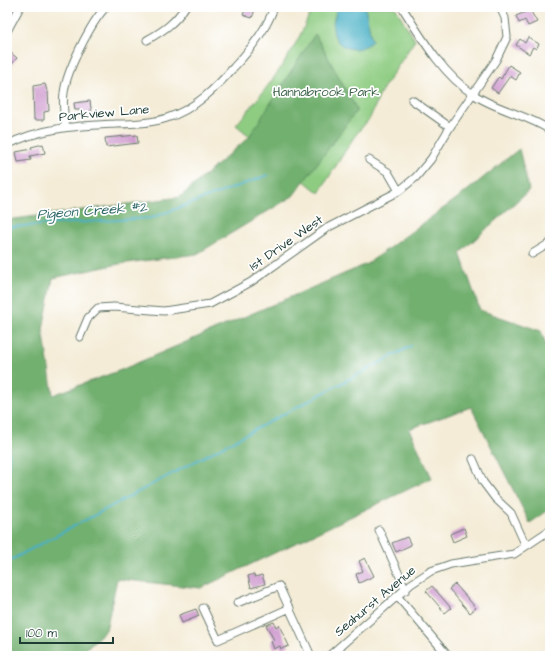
<svg xmlns="http://www.w3.org/2000/svg" width="557" height="663" font-family="'Architects Daughter',sans-serif">
<style>
.green{fill:#8ecc82;stroke:#56845b}
.forest{fill:#72b070;stroke:#487652}
.water{fill:#45afc4;stroke:#32767c}
.lines{fill:none;stroke-linecap:round;stroke-linejoin:round}
.stream{stroke:#45afc4;stroke-width:2}
.building{fill:#cd97cd}
.street-casing{stroke:#6a7a6d;stroke-width:9}
.street{stroke:#fff;stroke-width:7}
.labels{text-anchor:middle;dominant-baseline:central;stroke-width:3.5;stroke-linejoin:round;paint-order:stroke}
.park-label{font-size:13px;fill:#3b6148;stroke:#fff}
.street-label{font-size:13px;fill:#1f3d34;stroke:#fff}
.water-label{font-size:14px;font-style:italic;fill:#2c6566;stroke:#fff}
</style>
<rect width="100%" height="100%" fill="#fff"/>
<filter id="ink" filterUnits="userSpaceOnUse"><feTurbulence type="fractalNoise" baseFrequency=".025" numOctaves="2"/><feDisplacementMap in="SourceGraphic" scale="8" xChannelSelector="R" yChannelSelector="G"/><feConvolveMatrix kernelMatrix="1 2 1 2 8 2 1 2 1" color-interpolation-filters="sRGB"/></filter>
<filter id="wash" filterUnits="userSpaceOnUse"><feTurbulence type="fractalNoise" baseFrequency=".012" numOctaves="4" result="noise"/><feDisplacementMap in="SourceGraphic" scale="16" xChannelSelector="R" yChannelSelector="G"/><feGaussianBlur stdDeviation="0.9" result="paint"/><feColorMatrix in="noise" values="0 0 0 0 0 0 0 0 0 0 0 0 0 0 0 0 0 1.4 0 .05"/><feComposite in="paint" operator="in"/></filter>
<g filter="url(#wash)">
<rect width="100%" height="100%" fill="#f4ecd7"/>
<path class="green" d="M312 7H395L415 40 381 92 370 118 354 137 319 193 236 125C267 88 296 53 312 7Z"/>
<path class="forest" d="M315 34 357 110 293 196 197 254 119 264 53 278 43 329 53 395 121 370 367 264 463 194 519 149 529 190 460 253 480 310 541 331 550 355V509L530 523 471 407 409 429 432 478 201 588 117 579 106 630 78 656H7V220L180 197 249 137Z"/>
<path class="water" d="M337 7H365L372 41C358 55 335 50 333 29 332 22 336 14 337 7Z"/>
<g class="lines">
<path class="stream" d="M7 227 151 218 268 175
M7 443 9 456 7 482
M7 562 411 346"/>
</g>
<g id="blocks">
<path class="building" d="M246 7H256L252 18 243 15Z
M530 10 537 22 528 26 525 20 519 23 516 16Z
M528 37 539 44 536 49 533 47 529 54 516 45 520 39 525 43Z
M10 52 17 58 7 70V55Z
M509 65 520 72 516 80 510 76 498 93 491 88 497 79 499 77 501 79Z
M45 84 47 91H48L49 111 44 112V120H34L33 86Z
M90 101 92 116 82 117 80 110H75L74 103Z
M137 135 138 143 106 147 105 138Z
M43 144 45 153 30 156 31 160 18 162 16 152 32 149 31 147Z
M464 528 467 536 453 542 450 534Z
M407 537 411 545 396 552 392 543Z
M365 558 374 576 359 583 356 574 363 571 359 561Z
M254 574 255 577 262 575 265 584 251 588 248 576Z
M455 584 476 608 470 613 449 589Z
M432 586 451 608 445 613 426 591Z
M196 609 199 616 182 623 179 615Z
M274 622 276 627 279 625 289 646 281 649 280 646 274 649 271 641 274 640 266 625Z"/>
</g>
</g>
<g filter="url(#ink)">
<use href="#blocks" fill-opacity="0" stroke="#6a7a6d" stroke-width="1"/>
<g class="lines">
<defs>
<path id="street" d="M402 7C421 37 442 74 473 94 496 110 526 114 550 130
M7 31 20 7
M147 40C163 31 175 23 185 7
M412 100 450 127
M65 127C65 116 62 104 64 93 66 72 91 22 106 7
M7 145C41 127 78 126 116 124 133 124 152 123 167 118 195 109 216 88 234 67 250 50 267 29 274 7
M369 160 388 172 399 191
M532 254 550 243
M80 337 88 318 98 308 114 307 164 311 210 304 251 282 327 228 399 191 416 177 431 159 450 127 496 60 507 37 505 18 500 7
M473 459 483 482 495 498 511 513 526 546
M379 530 406 590
M398 597 448 656
M237 603 279 586 311 656
M203 608 218 640 290 608
M338 648 345 656
M329 656 411 584 431 571 451 564 514 554 550 530"/>
</defs>
<use href="#street" class="street-casing"/>
<use href="#street" class="street"/>
</g>
</g>
<g class="labels">
<g class="park-label">
<text x="326" y="92">Hannabrook Park</text>
</g>
<g class="street-label">
<text transform="translate(104 113) rotate(-5)">Parkview Lane</text>
<text transform="translate(286 243) rotate(-35)">1st Drive West</text>
<text transform="translate(375 601) rotate(-40)">Seahurst Avenue</text>
</g>
<g class="water-label">
<text transform="translate(92 211) rotate(-4)">Pigeon Creek #2</text>
</g>
</g>
<rect width="557" height="663" fill="none" stroke="#fff" stroke-width="24"/>
<path d="M20 637v6h93v-6" fill="none" stroke="#1f3d34" stroke-width="2"/>
<text x="26" y="637" font-size="12" fill="#1f3d34" stroke="#ffffff" stroke-width="3" paint-order="stroke">100 m</text>
</svg>
